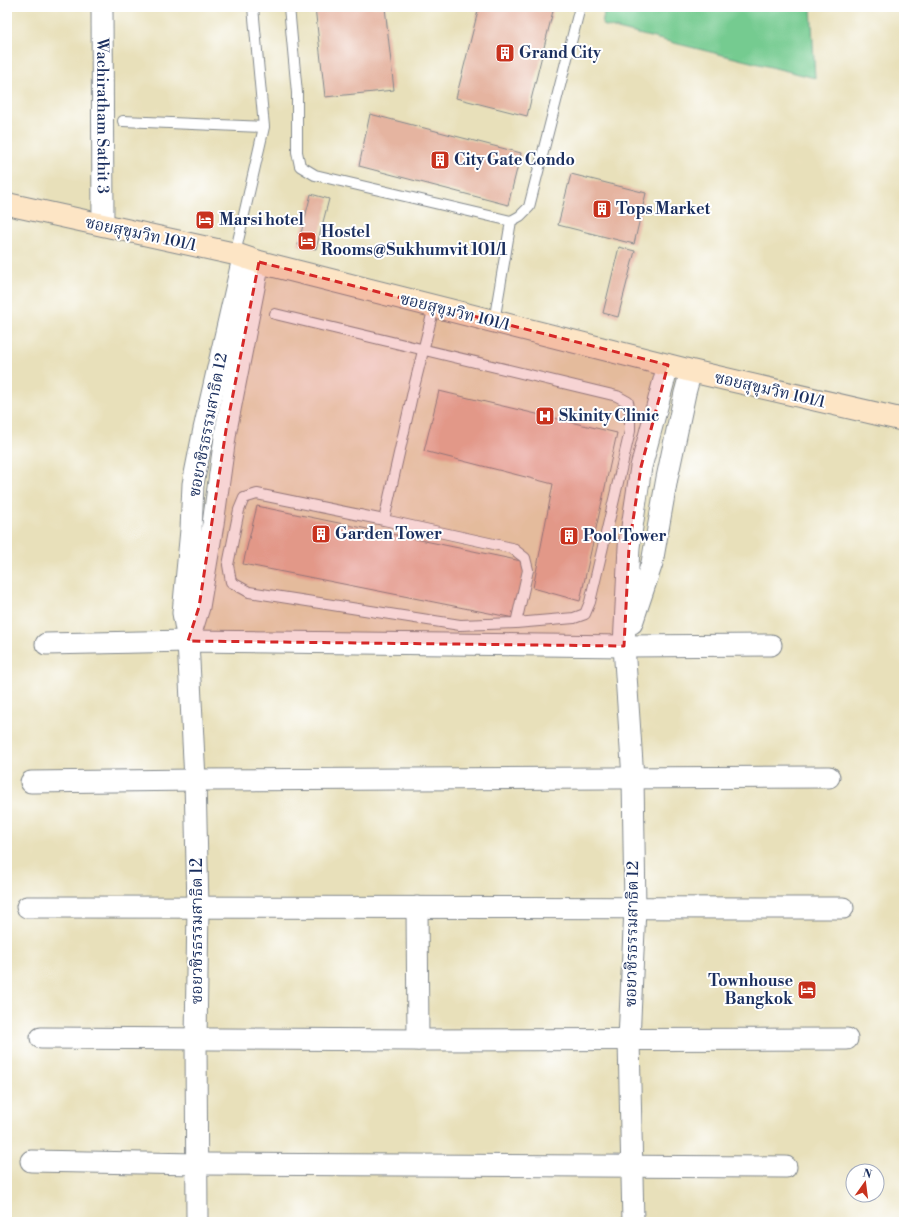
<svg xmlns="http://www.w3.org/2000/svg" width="911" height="1229" font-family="'Libre Bodoni','Noto Serif Thai',serif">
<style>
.green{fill:#75cb90;stroke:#487d77}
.building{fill:#e5b4a0}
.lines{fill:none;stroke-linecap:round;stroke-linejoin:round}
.lane-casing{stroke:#82888c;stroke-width:12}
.street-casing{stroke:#82888c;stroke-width:23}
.secondary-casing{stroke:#82888c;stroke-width:24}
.lane{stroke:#fff;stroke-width:10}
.street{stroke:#fff;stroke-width:21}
.secondary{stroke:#fde5c5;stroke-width:22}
.marked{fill:#d62828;fill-opacity:0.2;stroke:#d62828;stroke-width:3;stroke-dasharray:8 5;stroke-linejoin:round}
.labels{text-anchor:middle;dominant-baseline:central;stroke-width:4;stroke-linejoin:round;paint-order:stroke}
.poi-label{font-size:16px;font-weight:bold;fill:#1b2f5e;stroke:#fff;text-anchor:start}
.street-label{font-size:16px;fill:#1b2f5e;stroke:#fff}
</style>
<rect width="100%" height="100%" fill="#fff"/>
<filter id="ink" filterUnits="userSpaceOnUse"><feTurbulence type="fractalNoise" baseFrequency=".025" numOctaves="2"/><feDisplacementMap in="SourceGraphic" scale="8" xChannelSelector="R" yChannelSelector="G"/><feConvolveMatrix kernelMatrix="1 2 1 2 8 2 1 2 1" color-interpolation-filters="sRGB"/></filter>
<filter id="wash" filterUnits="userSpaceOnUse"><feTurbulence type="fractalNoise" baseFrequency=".012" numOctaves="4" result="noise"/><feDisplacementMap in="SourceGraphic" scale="16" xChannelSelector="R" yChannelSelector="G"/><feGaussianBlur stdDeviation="0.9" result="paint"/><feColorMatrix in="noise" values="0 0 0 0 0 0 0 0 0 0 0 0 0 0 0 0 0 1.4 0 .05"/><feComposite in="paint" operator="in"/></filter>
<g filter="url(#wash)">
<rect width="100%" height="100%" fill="#e8e0ba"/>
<path class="green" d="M605 7H811L815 78 602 25Z"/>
<g id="blocks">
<path class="building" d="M315 7H385L394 90 325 97Z
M479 7H554L527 116 456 98Z
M370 114 521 153 508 205 359 166Z
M571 174 646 193 634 244 558 225Z
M311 194 329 199 316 249 298 245Z
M619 247 635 251 618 317 603 313Z
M439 391 617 433 580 601 533 588 553 484 424 451Z
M257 506 526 562 514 618 243 564Z"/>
</g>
</g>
<g filter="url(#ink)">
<use href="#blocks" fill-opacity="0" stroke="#82888c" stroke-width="1"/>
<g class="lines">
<defs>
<path id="lane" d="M289 7 297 93V152L300 166 315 175 511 221 520 216 529 207 580 7
M123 121 264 127
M235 254 264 127 253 7
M275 314 617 396 628 402 630 413V431L590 602 585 614 574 618 516 623
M494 322 511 221
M384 520 257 494 244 498 239 510 228 565 231 582 249 592 460 625 516 623 528 570 525 558 512 548 384 520 414 387 434 307"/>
<g id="street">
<path id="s1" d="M102 7 103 225"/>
<path d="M632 623 652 563 667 478 685 393 691 371"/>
<path d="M189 639 199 607 213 524 226 430 259 262"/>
<path d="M46 644 188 641 624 646 771 645"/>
<path d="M31 782 195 780 829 777"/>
<path d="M27 907 843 908"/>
<path d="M417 907 418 1040"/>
<path d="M41 1038 418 1040 847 1039"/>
<path d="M31 1161 198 1164 786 1167"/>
<path d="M197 1222 196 1039 198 907 195 780 188 641 183 613 191 530 193 484 204 429 243 258"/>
<path d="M633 1222 629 1040 635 908 633 778 624 646 629 547 641 467 668 365"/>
</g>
<path id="secondary" d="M7 204 235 254 259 262 691 371 904 420"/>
</defs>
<use href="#lane" class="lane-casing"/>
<use href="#street" class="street-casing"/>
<use href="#secondary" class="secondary-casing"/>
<use href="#lane" class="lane"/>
<use href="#street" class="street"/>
<use href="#secondary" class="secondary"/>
</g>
</g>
<path class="marked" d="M259 262 668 365 641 467 629 547 624 646 188 641 199 607 226 430Z"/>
<defs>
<symbol id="building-square" viewBox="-11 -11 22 22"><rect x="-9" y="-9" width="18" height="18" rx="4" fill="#c8321e" stroke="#fff"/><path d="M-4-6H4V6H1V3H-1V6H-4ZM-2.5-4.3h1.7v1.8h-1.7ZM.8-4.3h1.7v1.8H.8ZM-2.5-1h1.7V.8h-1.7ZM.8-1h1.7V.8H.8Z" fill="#fff"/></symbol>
<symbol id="hotel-square" viewBox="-11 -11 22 22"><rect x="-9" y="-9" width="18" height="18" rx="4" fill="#c8321e" stroke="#fff"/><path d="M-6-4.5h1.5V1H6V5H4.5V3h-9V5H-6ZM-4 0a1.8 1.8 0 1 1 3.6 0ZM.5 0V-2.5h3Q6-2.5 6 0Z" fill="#fff"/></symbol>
<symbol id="hospital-square" viewBox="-11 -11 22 22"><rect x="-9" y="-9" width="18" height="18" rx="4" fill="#c8321e" stroke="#fff"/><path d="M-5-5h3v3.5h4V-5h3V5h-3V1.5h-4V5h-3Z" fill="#fff"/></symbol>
</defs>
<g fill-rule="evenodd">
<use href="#building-square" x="494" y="42" width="22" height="22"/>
<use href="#building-square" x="429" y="149" width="22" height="22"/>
<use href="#building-square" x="591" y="198" width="22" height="22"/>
<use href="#hotel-square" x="194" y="209" width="22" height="22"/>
<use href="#hotel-square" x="296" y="230" width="22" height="22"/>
<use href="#hospital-square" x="534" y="405" width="22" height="22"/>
<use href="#building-square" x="310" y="523" width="22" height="22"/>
<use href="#building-square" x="558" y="525" width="22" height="22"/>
<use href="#hotel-square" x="796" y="979" width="22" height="22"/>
</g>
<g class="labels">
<g class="poi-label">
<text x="519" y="53">Grand City</text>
<text x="454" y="160">City Gate Condo</text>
<text x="616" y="209">Tops Market</text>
<text x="219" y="220">Marsi hotel</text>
<text x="321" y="232">Hostel<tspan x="321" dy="18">Rooms@Sukhumvit 101/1</tspan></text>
<text x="559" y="416">Skinity Clinic</text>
<text x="335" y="534">Garden Tower</text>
<text x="583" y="536">Pool Tower</text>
<text x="793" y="981" text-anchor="end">Townhouse<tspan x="793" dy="18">Bangkok</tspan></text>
</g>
<g class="street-label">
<text stroke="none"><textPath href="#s1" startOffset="109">Wachiratham Sathit 3</textPath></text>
<text transform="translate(141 234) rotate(12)">ซอยสุขุมวิท 101/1</text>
<text transform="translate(455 312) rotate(14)">ซอยสุขุมวิท 101/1</text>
<text transform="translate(770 390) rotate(13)">ซอยสุขุมวิท 101/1</text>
<text transform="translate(208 425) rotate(-79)">ซอยวชิรธรรมสาธิต 12</text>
<text transform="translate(197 931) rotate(-90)">ซอยวชิรธรรมสาธิต 12</text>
<text transform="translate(632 934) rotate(-89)">ซอยวชิรธรรมสาธิต 12</text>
</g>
</g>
<rect width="911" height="1229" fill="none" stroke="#fff" stroke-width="24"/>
<g transform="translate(865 1183) rotate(14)"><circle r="19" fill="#ffffff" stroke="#a4acbf"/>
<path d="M0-3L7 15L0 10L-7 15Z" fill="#c8321e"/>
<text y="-6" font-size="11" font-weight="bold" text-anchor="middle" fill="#1b2f5e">N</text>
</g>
</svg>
